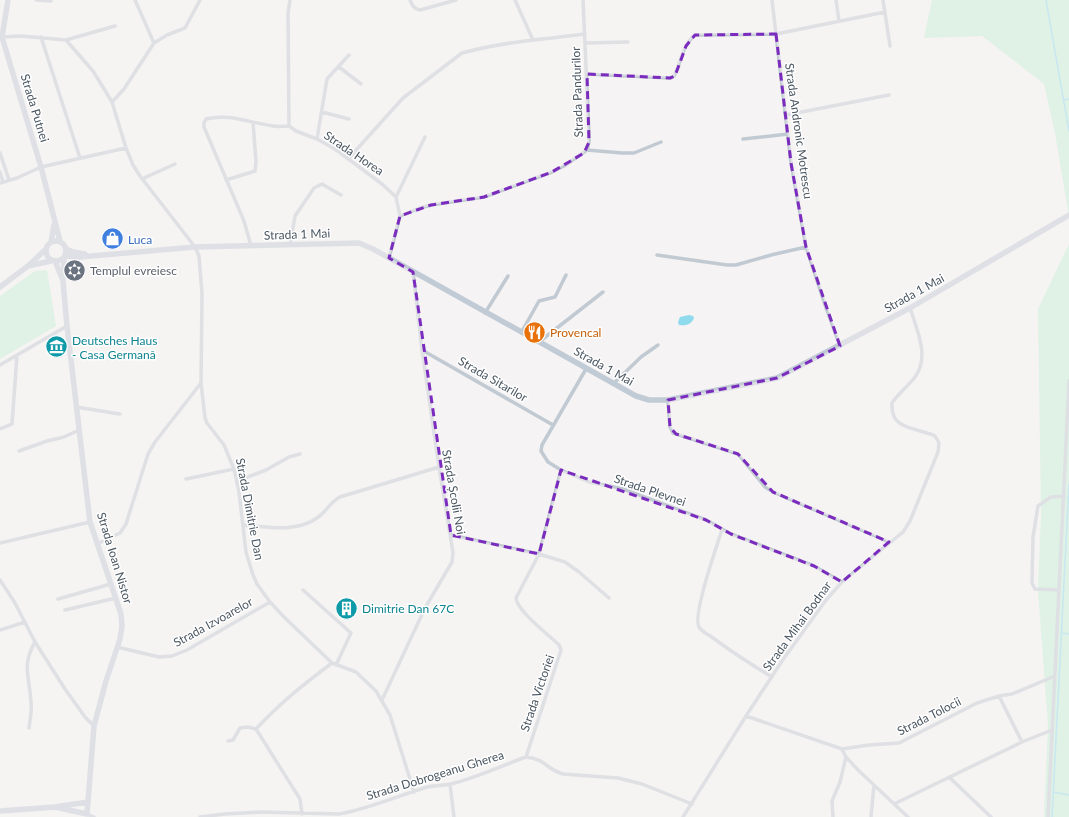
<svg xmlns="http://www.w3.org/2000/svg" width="1069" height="817" font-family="Lato,sans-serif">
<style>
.green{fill:#c3f1d5}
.water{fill:#90daee}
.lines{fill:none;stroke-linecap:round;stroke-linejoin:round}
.stream{stroke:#90daee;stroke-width:1.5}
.street{stroke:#c1cad2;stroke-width:3.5}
.secondary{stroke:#c1cbd6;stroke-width:5.5}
.marked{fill:none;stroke:#7b2cbf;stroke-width:3;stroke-dasharray:8 5;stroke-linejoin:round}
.labels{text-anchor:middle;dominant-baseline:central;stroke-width:3;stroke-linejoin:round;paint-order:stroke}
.street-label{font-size:12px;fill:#4a5661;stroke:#fff}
.shop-label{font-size:12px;fill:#366cbe;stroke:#fff;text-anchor:start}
.worship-label{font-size:12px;fill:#5b616d;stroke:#fff;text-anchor:start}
.food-label{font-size:12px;fill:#c56008;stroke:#fff;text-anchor:start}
.culture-label{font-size:12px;fill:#0d838f;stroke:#fff;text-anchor:start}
</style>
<rect width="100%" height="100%" fill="#f5f3f3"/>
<path class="green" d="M932 0H1069V217L1055 133 1044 84 982 36 924 38Z
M1069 244V817H1044L1048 726 1038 590 1041 513 1038 309Z
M47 270 56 326 0 359V296L35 271Z"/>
<path class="water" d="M689 315 693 316 694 318C691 325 685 326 679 325L678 322 680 317Z"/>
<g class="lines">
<path class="stream" d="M1046 0 1069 131
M1063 100 1069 99
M1061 633 1069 634
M1053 792 1069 795
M1052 817 1069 484"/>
<path class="street" d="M36 0 51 1
M135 0 154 43
M290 0 288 13 289 126 296 131 317 139 335 149 382 184 396 197 400 216 389 258
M410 0C412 5 414 9 420 10L456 0
M515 0 533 40
M772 0 791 163 806 247 825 305 840 346
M836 0 839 21
M883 0 890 46
M2 37 21 36 66 40 93 71 112 102 126 148 133 165 140 176 195 247 199 256 202 294 201 383 205 418 207 423 224 445 234 469 239 492 246 552 253 575 257 584 270 602 283 616 332 663 356 672 376 691 390 715 414 792
M41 37 80 158
M66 40 115 26
M585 43 628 42
M339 67 361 84
M587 74 670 78 674 76C681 63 682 45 695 35L776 34 885 12
M112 102 124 89 154 43 167 35 185 28 200 0
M322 112 349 119
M786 115 889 95
M317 139 327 79 349 55
M743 139 788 134
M587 150 622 153H634L661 142
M0 153 9 180
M348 159 403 98 462 53C502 42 544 39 585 34
M0 172 3 182
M142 179 175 164
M226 180 255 171 256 162 253 122
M0 183 17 178 41 167 126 148
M396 197 425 137
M400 216 420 208 431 205 484 197 552 172 564 166 587 150 589 142V134L583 0
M290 245 295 216 314 188 322 184 341 195
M251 246 244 221 204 127V123L206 119C229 113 250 123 273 126 278 127 284 126 289 126
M657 255 727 265H736L771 255 806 247
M485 313 508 276
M521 333 539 301 555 297 566 275
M539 342 603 292
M422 350 553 425
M0 365 67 326
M586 369 542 445 541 451 548 462 561 470 589 482 623 489 706 520 731 534 814 566 842 582
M613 384 641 357 658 345
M668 400 670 427 673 433 738 454 765 487 773 492 889 542
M76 407 120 414
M0 429 12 424 17 355
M19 451 47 441 64 437 79 430
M186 479 234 469
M237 481 266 470 289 457 300 454
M243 525C267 527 296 533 317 518 326 512 330 502 340 497L439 467
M722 530C717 545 692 616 699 627 702 632 709 635 713 638 732 652 752 665 772 677
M451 535 539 554 565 562 579 572 609 598
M0 543 90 522
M97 544 120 533 126 524 148 454 155 442 201 383
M0 580 15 603 35 642 65 689 85 717 94 726
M303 590 351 633 336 665
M1059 590 1035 589 1032 583 1033 537 1038 506 1051 497 1064 496
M58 599 111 584
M65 610 116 598
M0 630 25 622
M117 647 159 657 172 656 187 650 270 602
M999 696 1022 742
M382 700 425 608 452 562 453 553 439 467 422 350 413 272
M746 716 842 749 869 745 899 743 977 703 999 696 1012 694 1055 676
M29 728C30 720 32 711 31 703 30 678 21 666 35 642
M228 741 233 740 240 728 248 727 256 729
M842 749 846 757 858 770 908 817
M526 757 561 650 559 645C549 635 517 611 516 598L539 554 561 470
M949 777 991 817
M450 784 454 817
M894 804 1022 742 1052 730
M87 814 94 817
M302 814 300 799 256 729C280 703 304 684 332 663
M200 817 225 814 261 812 339 814C368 809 395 797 424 788 432 785 442 786 451 784 476 778 501 766 526 757 546 759 547 770 563 774L618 778 642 784 692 804
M683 817 746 716 782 661 826 600 842 582 903 532 910 521 938 452 939 443 935 436C917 427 890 431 892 403 898 394 908 386 915 377 930 357 917 330 910 308
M833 817 832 801 840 782 846 757
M871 817 874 785
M1048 817 1069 381"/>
<path class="secondary" d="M8 0 2 37 41 167 60 241
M46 251a10 10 0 1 1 20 0a10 10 0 1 1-20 0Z
M51 242 54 225
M66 249 73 252 85 254
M65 256 80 257 195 247 359 243 373 249 636 396 649 400H668L777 378 910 308 1069 215
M55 261 62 278
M28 266 51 261
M0 287 28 266 46 249
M55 807 87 814 94 726 106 681 120 639 122 626 121 614 90 522 67 326 63 281 64 258
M0 811 55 807 88 802"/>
</g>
<path d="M0 0H1069V817H0ZM776 34 791 163 806 247 840 346 777 378 668 400 670 427 676 434 738 454 773 492 889 542 842 582 814 566 731 534 706 520 561 470 539 554 451 535 413 272 389 258 400 216 431 205 484 197 552 172 584 153 589 142 587 74 670 78 675 76 686 46 695 35Z" fill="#f5f3f3" fill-opacity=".55" fill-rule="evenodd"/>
<path class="marked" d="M776 34 791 163 806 247 840 346 777 378 668 400 670 427 676 434 738 454 773 492 889 542 842 582 814 566 731 534 706 520 561 470 539 554 451 535 413 272 389 258 400 216 431 205 484 197 552 172 584 153 589 142 587 74 670 78 675 76 686 46 695 35Z"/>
<defs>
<symbol id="shop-disc" viewBox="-11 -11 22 22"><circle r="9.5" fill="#3f7fe0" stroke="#fff"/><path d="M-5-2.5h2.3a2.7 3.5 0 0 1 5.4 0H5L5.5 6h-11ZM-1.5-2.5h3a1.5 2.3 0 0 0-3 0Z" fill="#fff"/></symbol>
<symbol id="synagogue-disc" viewBox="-11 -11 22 22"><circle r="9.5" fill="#6b7280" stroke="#fff"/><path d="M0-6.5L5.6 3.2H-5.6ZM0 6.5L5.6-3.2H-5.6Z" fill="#fff"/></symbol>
<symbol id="restaurant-disc" viewBox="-11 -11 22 22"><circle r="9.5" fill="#e8710a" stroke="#fff"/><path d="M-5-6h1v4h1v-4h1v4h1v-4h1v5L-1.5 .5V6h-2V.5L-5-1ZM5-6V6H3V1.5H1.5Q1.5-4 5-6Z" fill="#fff"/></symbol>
<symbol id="museum-disc" viewBox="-11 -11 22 22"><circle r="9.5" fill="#0f9aa8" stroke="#fff"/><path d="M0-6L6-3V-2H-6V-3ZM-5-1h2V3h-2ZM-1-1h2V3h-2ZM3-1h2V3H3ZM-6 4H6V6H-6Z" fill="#fff"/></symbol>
<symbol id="building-disc" viewBox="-11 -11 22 22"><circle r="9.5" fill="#0f9aa8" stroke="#fff"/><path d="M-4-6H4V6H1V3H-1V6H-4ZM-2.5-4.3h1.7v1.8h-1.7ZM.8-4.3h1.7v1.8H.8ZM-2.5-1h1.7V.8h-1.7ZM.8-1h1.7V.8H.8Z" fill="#fff"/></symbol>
</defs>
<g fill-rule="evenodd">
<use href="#shop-disc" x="100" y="226" width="25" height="25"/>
<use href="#synagogue-disc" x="62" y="258" width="25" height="25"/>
<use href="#restaurant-disc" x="522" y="320" width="25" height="25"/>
<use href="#museum-disc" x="44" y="334" width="25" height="25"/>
<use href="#building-disc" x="334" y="596" width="25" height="25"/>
</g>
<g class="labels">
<g class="street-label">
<text transform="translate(577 92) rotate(-92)">Strada Pandurilor</text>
<text transform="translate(35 108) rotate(73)">Strada Putnei</text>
<text transform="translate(799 131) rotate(82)">Strada Andronic Motrescu</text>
<text transform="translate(354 153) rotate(34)">Strada Horea</text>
<text transform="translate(297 234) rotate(-2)">Strada 1 Mai</text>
<text transform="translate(914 293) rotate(-29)">Strada 1 Mai</text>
<text transform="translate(604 366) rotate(29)">Strada 1 Mai</text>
<text transform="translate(493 379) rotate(30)">Strada Sitarilor</text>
<text transform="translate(650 490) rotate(19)">Strada Plevnei</text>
<text transform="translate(454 492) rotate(80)">Strada Școlii Noi</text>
<text transform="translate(250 509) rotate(79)">Strada Dimitrie Dan</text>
<text transform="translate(115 558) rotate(73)">Strada Ioan Nistor</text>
<text transform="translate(213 622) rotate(-29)">Strada Izvoarelor</text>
<text transform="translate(797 626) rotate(-54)">Strada Mihai Bodnar</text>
<text transform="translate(537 693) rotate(-71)">Strada Victoriei</text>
<text transform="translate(929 716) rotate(-27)">Strada Tolocii</text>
<text transform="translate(435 775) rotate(-17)">Strada Dobrogeanu Gherea</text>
</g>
<g class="shop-label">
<text x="128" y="239">Luca</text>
</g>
<g class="worship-label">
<text x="90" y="270">Templul evreiesc</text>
</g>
<g class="food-label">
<text x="550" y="332">Provencal</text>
</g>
<g class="culture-label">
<text x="72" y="340">Deutsches Haus<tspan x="72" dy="14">- Casa Germană</tspan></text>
<text x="362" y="608">Dimitrie Dan 67C</text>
</g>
</g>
</svg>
